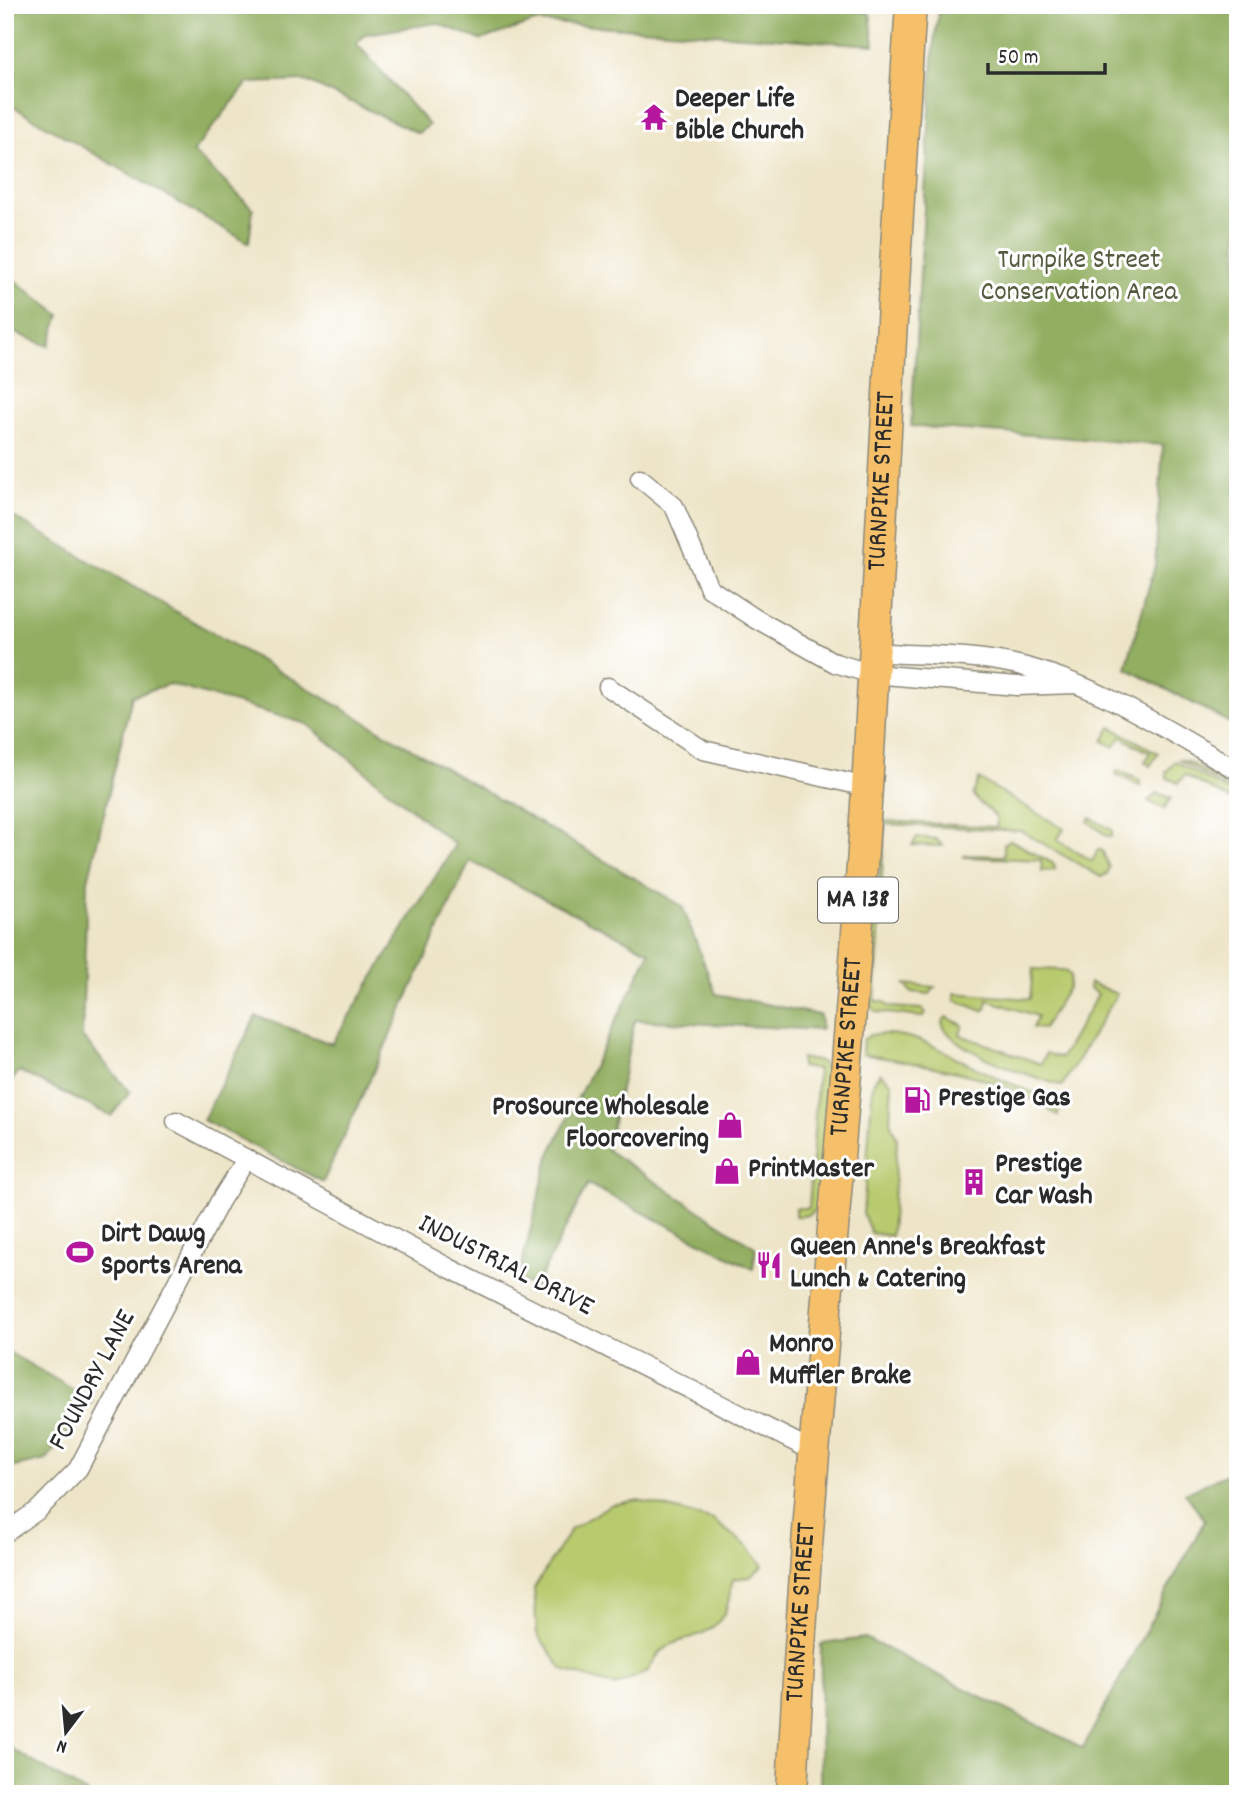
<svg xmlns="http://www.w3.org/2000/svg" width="1243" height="1799" font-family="Dekko,sans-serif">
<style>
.green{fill:#b8ca6e;stroke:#727a4c;stroke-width:2}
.forest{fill:#92ae61;stroke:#5e6c46;stroke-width:2}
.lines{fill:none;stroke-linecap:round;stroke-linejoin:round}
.minor-casing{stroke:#8c887a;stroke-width:21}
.primary-casing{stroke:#8c887a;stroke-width:33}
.minor{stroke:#fff;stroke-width:18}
.primary{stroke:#f6c06b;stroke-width:30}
.labels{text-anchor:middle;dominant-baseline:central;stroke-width:6;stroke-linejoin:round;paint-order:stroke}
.shield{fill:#fff;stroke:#6b6b6b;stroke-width:2}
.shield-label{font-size:26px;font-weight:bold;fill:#2b2b2b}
.poi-label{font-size:28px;font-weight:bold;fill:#2b2b2b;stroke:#fff;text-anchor:start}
.park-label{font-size:28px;fill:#555b3f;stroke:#fff}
.street-label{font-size:28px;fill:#2b2b2b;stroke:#fff}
</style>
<rect width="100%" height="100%" fill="#fff"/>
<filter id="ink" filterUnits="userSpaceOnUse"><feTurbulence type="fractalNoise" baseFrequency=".0143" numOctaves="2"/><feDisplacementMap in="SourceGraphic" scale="14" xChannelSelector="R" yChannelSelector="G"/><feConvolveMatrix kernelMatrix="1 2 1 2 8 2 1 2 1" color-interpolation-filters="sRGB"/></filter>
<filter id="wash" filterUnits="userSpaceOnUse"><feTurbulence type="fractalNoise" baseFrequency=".00686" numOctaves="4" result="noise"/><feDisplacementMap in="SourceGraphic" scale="28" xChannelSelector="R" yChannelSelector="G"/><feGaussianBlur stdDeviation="1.57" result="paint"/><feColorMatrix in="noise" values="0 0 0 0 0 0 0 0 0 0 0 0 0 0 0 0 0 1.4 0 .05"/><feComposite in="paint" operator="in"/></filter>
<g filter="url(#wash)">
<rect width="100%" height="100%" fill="#eee5c8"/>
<path class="green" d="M1111 727 1158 753 1150 766 1145 762 1150 753 1121 737 1114 747 1103 741Z
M1178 759 1187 761 1238 789V794Z
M1175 761 1238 797V804L1185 775 1178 783 1167 778 1166 772Z
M1118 770 1140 780V786L1116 774Z
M979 779 1064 829 1057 840 1092 861 1098 850H1102L1109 868 1107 874 1101 877 1021 831 885 824 880 912 896 916 892 921H880L875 1001 884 1002 889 1007 922 1009 926 1013 922 1017 876 1012 867 1001 884 821 997 827 996 817C989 808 978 805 973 794Z
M1157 793 1171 798 1164 809 1148 801Z
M1091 818 1112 830V836H1107L1088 821Z
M917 837 936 839 943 846 912 845Z
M1010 840 1054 864 1055 870 1042 871 1041 860 963 857 967 855 1004 856V844Z
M1033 969 1063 970 1070 975 1069 986 1043 1029 1033 1028 1037 1016 988 1000 986 1009 982 1011 955 1000V993L1030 999Z
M1090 983 1117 994 1062 1086C1034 1077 950 1051 942 1023L946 1017 963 1025 960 1035 1041 1064 1046 1053 1061 1058 1098 994 1089 988Z
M905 984 935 987 930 994 911 992Z
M870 1035C915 1029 946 1054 985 1072 1009 1084 1035 1093 1060 1103L1058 1116C1003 1074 928 1066 862 1054L863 1040Z
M801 1058 821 1062 830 1074 820 1203C815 1214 806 1217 795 1216V1208H809L818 1069 801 1067Z
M880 1073 892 1083 890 1121 897 1139 891 1236 871 1233 863 1214 873 1083Z
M639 1500 713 1520 748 1547 763 1566 750 1577 733 1579C730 1591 729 1608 722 1617 701 1648 668 1628 648 1671L615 1686 563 1670 537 1634 534 1588 571 1529 610 1505Z"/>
<path class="forest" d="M5 5H825L870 13 874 45 535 22 481 40 437 23 366 34 356 43 429 125 418 133 306 81 248 83 193 152 253 209 249 243 5 102Z
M940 5H1238V727L1126 668 1155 565 1163 445 911 426 934 42Z
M5 273 60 315 49 346 5 329Z
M5 512 682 906 716 994 820 1015 821 1030 635 1020 607 1150 756 1248 753 1269 588 1184 535 1288 518 1279 549 1156 650 952 470 861 323 1182 203 1120 256 1016 332 1044 455 845 307 724 169 684 132 696 87 885 82 1037 130 1092 111 1116 19 1071 5 1090Z
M5 1350 93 1401 46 1460 5 1469Z
M1238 1469V1794H820L821 1644 865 1638 1083 1748 1205 1520 1185 1493Z
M5 1745 88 1794H5Z"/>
</g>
<g filter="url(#ink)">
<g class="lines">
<defs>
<path id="minor" d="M640 478 674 506 709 588 756 619 835 663 872 674 1017 686 1076 684
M874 652C921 656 972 654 1018 665 1098 684 1167 730 1238 771
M608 687 703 750 867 787
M176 1121 449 1268 815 1452
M5 1533 38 1510 78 1469 220 1201 246 1160"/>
<g id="primary">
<path id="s1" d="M792 1794C807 1458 847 1123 867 788 882 527 893 266 911 5"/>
</g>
</defs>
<use href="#minor" class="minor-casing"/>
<use href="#primary" class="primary-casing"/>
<use href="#minor" class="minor"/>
<use href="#primary" class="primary"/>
</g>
</g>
<defs>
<symbol id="temple-bare" viewBox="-9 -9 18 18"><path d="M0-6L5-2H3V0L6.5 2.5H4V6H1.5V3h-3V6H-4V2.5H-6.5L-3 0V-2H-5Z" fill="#b5179e" stroke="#fff" stroke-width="2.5" paint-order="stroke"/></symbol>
<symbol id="fuel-bare" viewBox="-9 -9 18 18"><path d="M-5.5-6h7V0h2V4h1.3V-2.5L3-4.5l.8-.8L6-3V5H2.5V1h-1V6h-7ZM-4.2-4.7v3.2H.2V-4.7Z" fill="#b5179e" stroke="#fff" stroke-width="2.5" paint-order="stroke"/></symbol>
<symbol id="shop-bare" viewBox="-9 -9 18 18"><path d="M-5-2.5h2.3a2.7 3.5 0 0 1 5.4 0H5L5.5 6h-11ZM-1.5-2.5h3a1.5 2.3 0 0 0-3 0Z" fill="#b5179e" stroke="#fff" stroke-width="2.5" paint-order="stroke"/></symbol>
<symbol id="building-bare" viewBox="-9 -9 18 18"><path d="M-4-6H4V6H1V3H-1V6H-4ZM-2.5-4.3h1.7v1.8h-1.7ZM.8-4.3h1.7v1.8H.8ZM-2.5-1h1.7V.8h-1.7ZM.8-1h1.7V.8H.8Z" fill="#b5179e" stroke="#fff" stroke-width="2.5" paint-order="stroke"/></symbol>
<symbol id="stadium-bare" viewBox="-9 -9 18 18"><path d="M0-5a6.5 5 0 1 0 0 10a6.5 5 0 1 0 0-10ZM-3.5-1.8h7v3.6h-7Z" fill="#b5179e" stroke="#fff" stroke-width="2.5" paint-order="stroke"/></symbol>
<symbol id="restaurant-bare" viewBox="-9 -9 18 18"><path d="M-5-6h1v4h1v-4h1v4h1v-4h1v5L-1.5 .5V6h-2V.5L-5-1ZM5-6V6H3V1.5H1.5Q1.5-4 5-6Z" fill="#b5179e" stroke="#fff" stroke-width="2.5" paint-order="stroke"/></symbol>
</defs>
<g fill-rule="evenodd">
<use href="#temple-bare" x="635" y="98" width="38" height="38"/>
<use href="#fuel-bare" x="898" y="1081" width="38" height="38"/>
<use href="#shop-bare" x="711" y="1106" width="38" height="38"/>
<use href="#shop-bare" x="708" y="1152" width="38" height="38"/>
<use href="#building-bare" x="955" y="1163" width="38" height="38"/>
<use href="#stadium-bare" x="61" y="1233" width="38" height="38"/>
<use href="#restaurant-bare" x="750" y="1246" width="38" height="38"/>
<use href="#shop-bare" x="729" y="1343" width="38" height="38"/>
</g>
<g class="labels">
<rect class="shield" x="818" y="877.5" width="80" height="45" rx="5"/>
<g class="shield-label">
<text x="858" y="900">MA 138</text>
</g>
<g class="poi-label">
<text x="675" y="101">Deeper Life<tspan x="675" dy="32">Bible Church</tspan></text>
<text x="938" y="1100">Prestige Gas</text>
<text x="709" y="1109" text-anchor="end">ProSource Wholesale<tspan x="709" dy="32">Floorcovering</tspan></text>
<text x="995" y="1166">Prestige<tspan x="995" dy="32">Car Wash</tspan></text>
<text x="748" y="1171">PrintMaster</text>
<text x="101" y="1236">Dirt Dawg<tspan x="101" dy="32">Sports Arena</tspan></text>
<text x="790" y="1249">Queen Anne's Breakfast<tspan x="790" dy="32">Lunch &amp; Catering</tspan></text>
<text x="769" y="1346">Monro<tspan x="769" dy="32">Muffler Brake</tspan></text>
</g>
<g class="park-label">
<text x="1079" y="262">Turnpike Street<tspan x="1079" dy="32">Conservation Area</tspan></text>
</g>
<g class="street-label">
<text stroke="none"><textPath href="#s1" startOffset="1316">TURNPIKE STREET</textPath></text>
<text stroke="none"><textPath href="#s1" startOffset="749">TURNPIKE STREET</textPath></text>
<text transform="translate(505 1267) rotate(27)">INDUSTRIAL DRIVE</text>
<text transform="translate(94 1381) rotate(-62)">FOUNDRY LANE</text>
<text stroke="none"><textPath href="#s1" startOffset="182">TURNPIKE STREET</textPath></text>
</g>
</g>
<rect width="1243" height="1799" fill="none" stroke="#fff" stroke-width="28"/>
<g transform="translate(66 1732) rotate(196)" stroke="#ffffff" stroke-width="5" paint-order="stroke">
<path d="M0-5L12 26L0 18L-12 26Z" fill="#2b2b2b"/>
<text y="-10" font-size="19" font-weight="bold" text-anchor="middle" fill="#2b2b2b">N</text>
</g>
<path d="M988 63v10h117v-10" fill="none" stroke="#2b2b2b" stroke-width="3.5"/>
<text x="998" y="63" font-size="21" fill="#2b2b2b" stroke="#ffffff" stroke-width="5" paint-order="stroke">50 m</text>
</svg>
